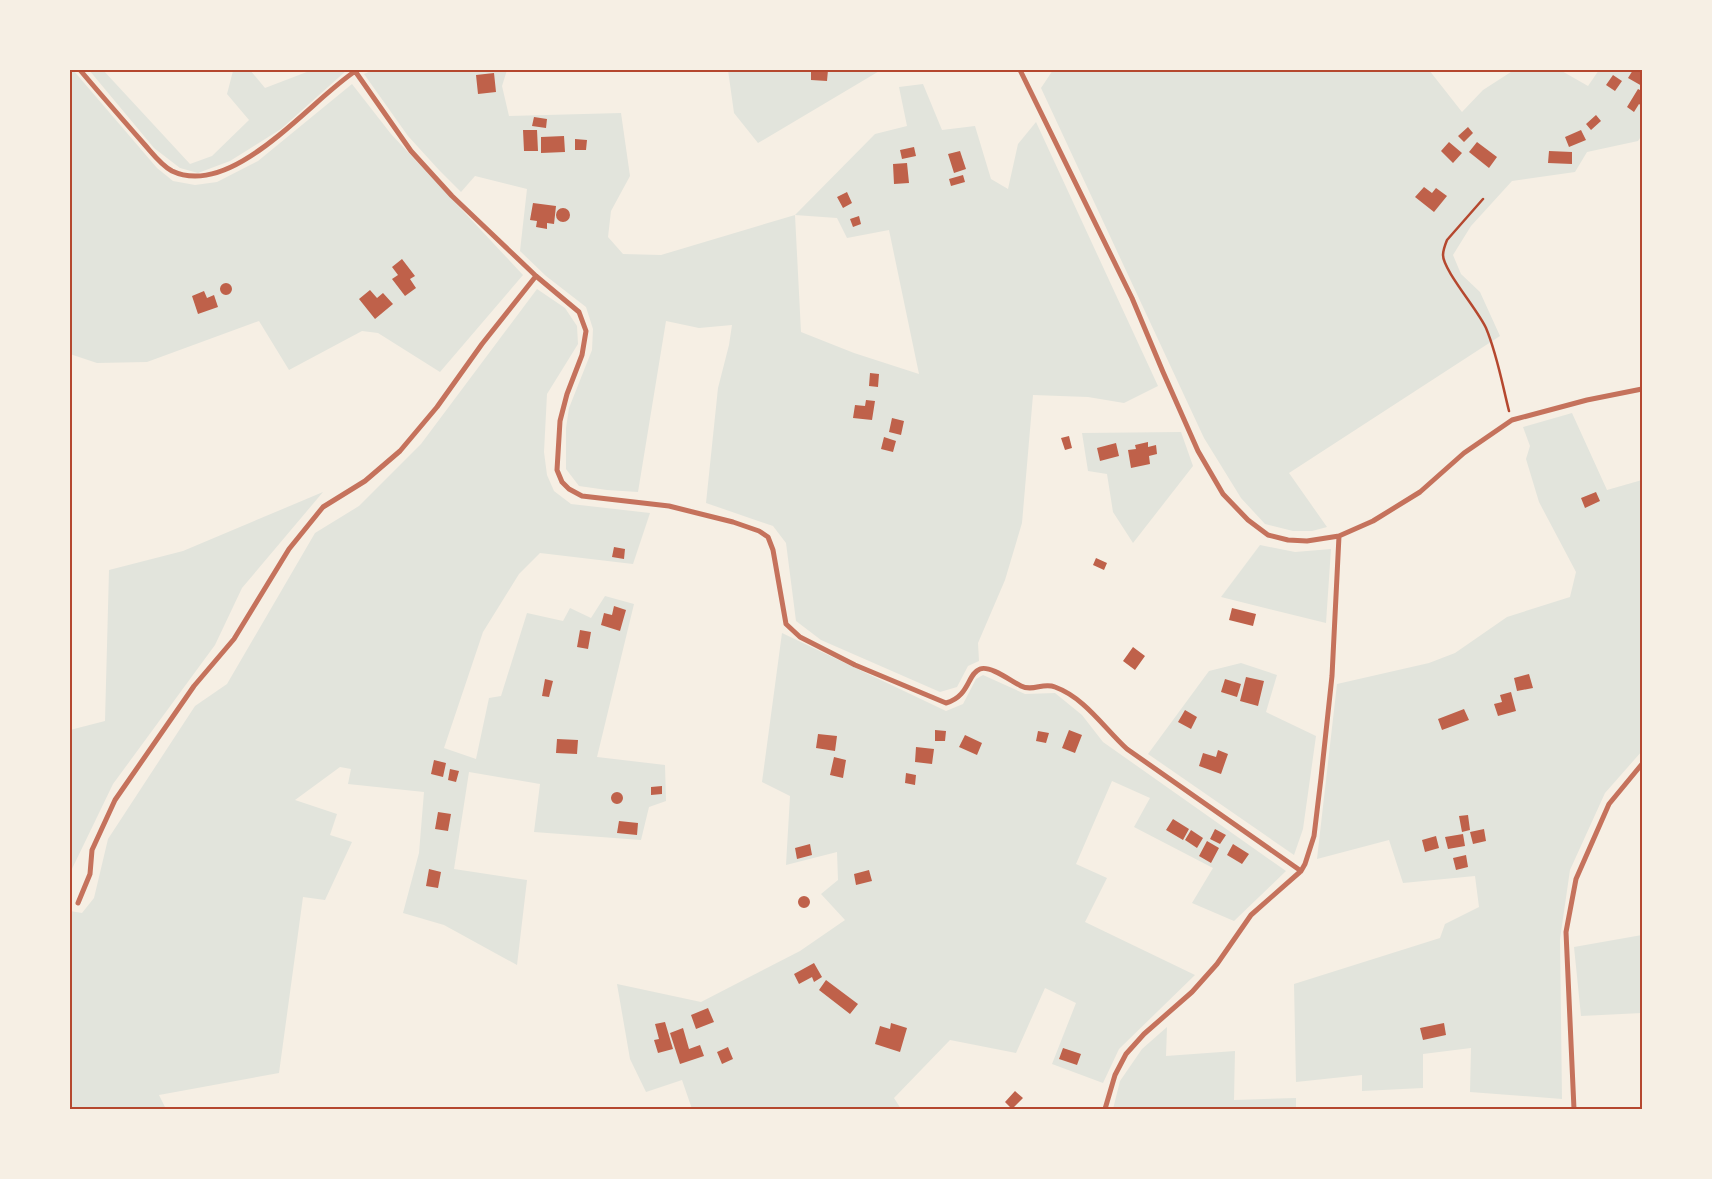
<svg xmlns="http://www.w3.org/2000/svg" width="1712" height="1179" font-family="Lato,sans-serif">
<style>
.green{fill:#e2e4dc;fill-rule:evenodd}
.building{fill:#bf614a}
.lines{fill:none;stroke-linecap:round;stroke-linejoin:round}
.path{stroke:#b5482f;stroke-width:2.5}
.minor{stroke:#c5725c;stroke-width:5}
.neatline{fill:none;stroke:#b5482f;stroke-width:2}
</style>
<rect width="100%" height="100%" fill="#f6efe4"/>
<path class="green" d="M70 70H73L157 168 173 181 195 185 217 182 258 161 352 84 391 134 523 275 440 372 378 333 362 331 289 370 259 321 147 362 97 363 70 354Z
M89 70H103L190 164 212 156 249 120 227 94 233 71 230 70H250L265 88 312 70H347L281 129 230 161 198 173 180 168 154 148Z
M373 70H507L502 86 509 116 621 113 630 176 611 211 608 237 623 254 661 255 795 215 875 134 907 126 899 87 923 84 942 130 975 126 991 179 1008 189 1018 144 1036 122 1158 386 1124 403 1088 397 1033 395 1022 523 1005 580 978 643 979 661 968 666 957 687 940 692 821 640 796 621 786 543 773 526 706 503 718 388 729 345 732 325 699 328 666 321 638 492 607 490 579 486 566 469V428L569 408 592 350 593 329 586 307 546 276 520 251 527 189 475 176 461 192 439 170 408 136 364 74ZM795 215 837 218 847 238 889 230 919 374 854 353 801 332Z
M728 70H881L758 143 734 113Z
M1053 70H1429L1462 112 1483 90 1514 70H1560L1588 86 1599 70H1642V135L1638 141 1587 152 1575 172 1512 181 1471 226 1453 255 1461 274 1480 292 1500 336 1289 473 1327 527 1312 531H1293L1265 524 1241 498 1204 438 1041 88Z
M537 289 565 308 577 326 578 344 547 394 544 452 547 475 554 491 571 504 650 513 633 564 540 553 519 574 483 632 444 748 476 759 489 698 501 696 527 613 563 621 570 608 591 618 605 596 634 604 597 757 665 765 666 801 649 807 641 840 534 832 540 784 469 772 454 869 527 880 517 965 444 925 403 913 419 853 424 792 348 784 351 769 340 767 295 800 337 814 330 835 352 842 325 900 303 897 279 1073 159 1095 166 1109H70V911L82 913 94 898 108 839 195 706 227 684 315 533 359 506 421 444Z
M1572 413 1607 490 1642 480V751L1605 793 1570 870 1560 939 1562 1099 1470 1092 1471 1048 1423 1054V1088L1362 1091V1075L1296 1082 1294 984 1440 938 1445 924 1479 907 1475 876 1403 883 1389 840 1317 859 1337 684 1429 663 1455 653 1507 617 1570 597 1576 572 1539 502 1526 459 1530 446 1523 427Z
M1181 432 1193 466 1133 543 1113 512 1107 474 1088 471 1082 433Z
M323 492 242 588 215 645 113 784 70 873V730L105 721 109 570 183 551Z
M1260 545 1295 552 1331 549 1326 623 1221 597Z
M782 633 946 711 963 704 976 679 983 675 1025 694 1055 693 1082 715 1103 742 1286 871 1234 921 1192 903 1213 868 1134 827 1150 798 1112 781 1076 864 1107 878 1085 922 1195 975 1119 1049 1103 1083 1052 1064 1076 1003 1045 988 1016 1053 950 1040 894 1098 901 1109H692L682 1080 646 1092 630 1059 617 984 701 1002 800 951 845 920 821 894 838 880 837 852 786 865 790 796 762 782Z
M1241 663 1277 675 1266 712 1316 736 1303 829 1294 855 1148 754 1209 671Z
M1642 935V1013L1581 1016 1574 947Z
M1167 1027 1166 1056 1235 1051 1234 1100 1296 1098V1109H1113L1120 1081 1142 1049Z"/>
<path class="building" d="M811 70H828L827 81 811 80Z
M1633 70H1642V86L1628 78Z
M494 73 496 92 478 94 476 75Z
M1613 75 1622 81 1615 91 1606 85Z
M1638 89 1642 91V106L1639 104 1634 112 1627 107Z
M1596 115 1601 121 1591 130 1586 124Z
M534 117 547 119 546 128 532 126Z
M1468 127 1473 133 1464 142 1458 136Z
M523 130H537L538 151H524Z
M1581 130 1586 140 1569 147 1565 137Z
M564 136 565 152 541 153V137Z
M575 139 587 140 586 150H575Z
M1449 142 1462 153 1453 163 1441 151Z
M1477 142 1497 157 1489 168 1469 152Z
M914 147 916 156 902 159 900 150Z
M960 151 966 169 954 173 948 154Z
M1549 151 1572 152V164L1548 163Z
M907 163 909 183 894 184 893 164Z
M963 175 965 182 951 186 949 179Z
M1424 187 1432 193 1436 188 1447 196 1434 212 1415 197Z
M847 192 852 203 843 208 837 197Z
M533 203 556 206 554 224 547 223V229L536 227 537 221 530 220Z
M556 215a7 7 0 1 1 14 0a7 7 0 1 1-14 0Z
M859 216 861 224 853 227 850 219Z
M402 259 415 276 410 279 416 288 405 296 392 279 398 275 392 267Z
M220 289a6 6 0 1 1 12 0a6 6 0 1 1-12 0Z
M370 290 377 298 383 293 393 304 375 319 359 299Z
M204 291 207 298 214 295 218 307 198 314 192 296Z
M870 373 879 374 878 387 869 386Z
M866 400 875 401 872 420 853 418 855 405 865 406Z
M892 418 904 421 901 435 889 432Z
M1069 436 1072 448 1065 450 1061 438Z
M884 437 896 441 893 452 881 449Z
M1148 442V447L1156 445 1157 454 1149 456 1150 464 1131 468 1128 450 1136 449 1135 445Z
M1116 443 1119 456 1100 461 1097 448Z
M1596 492 1600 501 1585 508 1581 498Z
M614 547 625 549 624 559 612 557Z
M1096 558 1107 563 1104 570 1093 565Z
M614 606 626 610 620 631 601 625 604 613 612 615Z
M1232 608 1256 614 1253 626 1229 620Z
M580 630 591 632 588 649 577 647Z
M1133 647 1145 656 1135 670 1123 661Z
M1529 674 1533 688 1517 691 1514 678Z
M1246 677 1264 681 1258 706 1240 701Z
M545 679 553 681 549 697 542 696Z
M1225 679 1241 684 1237 697 1221 692Z
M1511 692 1516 711 1498 716 1494 704 1502 702 1500 695Z
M1464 709 1469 720 1442 730 1438 719Z
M1185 710 1197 717 1191 729 1178 722Z
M935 730 946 731 945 741H935Z
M1069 730 1082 735 1075 753 1062 748Z
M1038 731 1049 733 1046 743 1036 741Z
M818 734 837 736 835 751 816 748Z
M965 735 982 743 977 755 959 747Z
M557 739 578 740 577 754 556 753Z
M916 747 934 749 932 764 915 762Z
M1218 750 1228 754 1221 774 1199 766 1203 753 1216 757Z
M834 757 846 760 843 778 830 775Z
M434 760 446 763 443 777 431 774Z
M450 769 459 771 456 782 448 780Z
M906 773 916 775 915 785 905 783Z
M662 786V794L651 795V787Z
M611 798a6 6 0 1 1 12 0a6 6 0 1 1-12 0Z
M438 812 451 814 448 831 435 829Z
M1468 815 1470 830 1462 832 1459 816Z
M1173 819 1189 829 1183 840 1166 830Z
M619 821 638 823 637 835 617 833Z
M1215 829 1226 835 1220 844 1210 839Z
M1484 829 1486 841 1473 844 1470 832Z
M1191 830 1203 838 1197 848 1185 840Z
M1463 834 1465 846 1448 849 1445 837Z
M1436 836 1439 848 1425 852 1422 840Z
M1207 841 1219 848 1211 863 1199 856Z
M810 844 812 855 797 859 795 848Z
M1233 844 1249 854 1242 864 1227 855Z
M1466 855 1468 867 1456 870 1453 858Z
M429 869 441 872 438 888 426 886Z
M869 870 872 881 856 885 854 874Z
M798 902a6 6 0 1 1 12 0a6 6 0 1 1-12 0Z
M814 963 822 977 814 982 812 977 799 984 794 974Z
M826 980 858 1004 850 1014 819 990Z
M708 1008 714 1022 696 1029 691 1015Z
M665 1022 673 1049 658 1053 654 1040 659 1039 655 1024Z
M891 1023 907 1028 900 1052 875 1044 880 1026 890 1029Z
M1444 1023 1446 1035 1423 1040 1420 1028Z
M683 1028 689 1049 700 1045 704 1056 680 1064 670 1033Z
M728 1047 733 1059 722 1064 717 1052Z
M1063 1048 1081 1054 1077 1065 1059 1059Z
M1015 1091 1023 1098 1012 1109 1005 1102Z"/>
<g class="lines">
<path class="path" d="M1483 199 1447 240C1445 245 1443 250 1443 255 1443 270 1478 310 1486 328 1497 354 1502 383 1509 411"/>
<path class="minor" d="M80 70C101 95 123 120 145 145 153 154 161 165 172 171 233 200 311 99 357 70
M1020 70 1132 298 1163 372 1198 451 1223 494 1248 520 1268 535 1288 540 1307 541 1339 536 1373 521 1420 492 1464 453 1512 420 1587 400 1642 389
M355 71 411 151 452 196 536 276 579 312 586 331 582 355 567 394 560 421 557 470 562 482 569 489 582 496 669 506 733 522 759 531 768 537 773 550 786 624 800 637 855 665 946 703C970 696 967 674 980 669 990 665 1011 681 1021 686 1033 692 1043 682 1055 687 1085 698 1104 728 1127 749L1301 871
M78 903 90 874 92 850 115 800 194 686 234 639 289 549 323 507 365 481 400 451 437 407 482 344 536 276
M1105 1109 1115 1075 1126 1054 1144 1034 1192 992 1217 964 1251 915 1301 871 1305 864 1314 836 1321 778 1332 676 1339 536
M1574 1109 1566 932 1576 879 1609 804 1642 764"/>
</g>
<rect width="1712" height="1179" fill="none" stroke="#f6efe4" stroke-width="142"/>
<rect x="71" y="71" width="1570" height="1037" class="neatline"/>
</svg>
